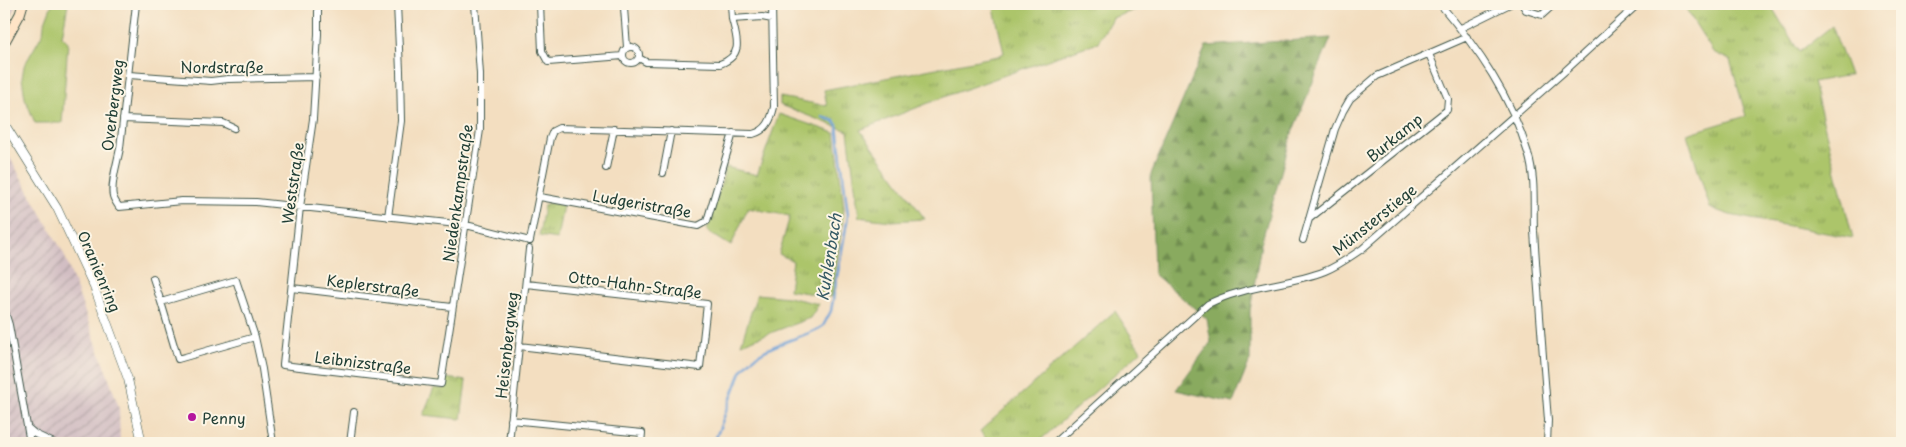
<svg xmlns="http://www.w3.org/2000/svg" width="1906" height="447" font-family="'Playpen Sans',sans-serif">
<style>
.industrial{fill:url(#industrial-furrows)}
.grass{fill:url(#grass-tufts);stroke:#668150}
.forest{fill:url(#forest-firs);stroke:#54744a}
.garden{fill:#acc56b;stroke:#668150}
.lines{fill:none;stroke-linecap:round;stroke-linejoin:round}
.stream{stroke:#699ed5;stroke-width:2.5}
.minor-casing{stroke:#3f5549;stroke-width:8}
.tertiary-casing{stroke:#3f5549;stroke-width:9}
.secondary-casing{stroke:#3f5549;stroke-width:11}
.minor{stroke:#fff;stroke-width:6}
.tertiary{stroke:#fff;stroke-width:8}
.secondary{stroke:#ffe4c6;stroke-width:9}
.poi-dot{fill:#b5179e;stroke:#fcf5e5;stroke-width:2}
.labels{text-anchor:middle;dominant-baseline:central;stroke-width:4;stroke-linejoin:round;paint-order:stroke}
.street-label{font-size:15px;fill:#1f3d34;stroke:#fcf5e5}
.poi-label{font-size:15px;fill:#1f3d34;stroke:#fcf5e5;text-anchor:start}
.water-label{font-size:16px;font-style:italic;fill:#355a64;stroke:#fcf5e5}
</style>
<defs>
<pattern id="industrial-furrows" width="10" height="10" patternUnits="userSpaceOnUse" patternTransform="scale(1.25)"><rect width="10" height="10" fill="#d2bec3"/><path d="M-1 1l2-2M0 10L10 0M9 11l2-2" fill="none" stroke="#aa9c9f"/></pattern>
<pattern id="grass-tufts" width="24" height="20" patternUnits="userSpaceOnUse" patternTransform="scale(1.25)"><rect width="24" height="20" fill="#acc56b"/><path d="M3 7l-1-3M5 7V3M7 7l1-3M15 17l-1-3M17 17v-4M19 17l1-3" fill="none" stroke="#8ba159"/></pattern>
<pattern id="forest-firs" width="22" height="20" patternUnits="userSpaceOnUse" patternTransform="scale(1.25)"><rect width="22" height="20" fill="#89aa5f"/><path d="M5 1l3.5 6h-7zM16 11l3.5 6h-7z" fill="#6f8c4f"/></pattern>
</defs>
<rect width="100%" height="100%" fill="#fcf5e5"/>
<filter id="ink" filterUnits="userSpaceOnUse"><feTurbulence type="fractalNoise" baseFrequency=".02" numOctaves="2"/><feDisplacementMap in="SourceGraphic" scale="10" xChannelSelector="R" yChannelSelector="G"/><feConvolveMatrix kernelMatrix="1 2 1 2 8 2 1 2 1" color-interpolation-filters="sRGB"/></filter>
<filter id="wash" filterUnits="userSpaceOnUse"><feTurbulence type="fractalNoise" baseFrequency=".0096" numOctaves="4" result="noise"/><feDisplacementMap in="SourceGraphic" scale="20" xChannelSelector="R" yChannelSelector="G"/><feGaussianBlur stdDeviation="1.12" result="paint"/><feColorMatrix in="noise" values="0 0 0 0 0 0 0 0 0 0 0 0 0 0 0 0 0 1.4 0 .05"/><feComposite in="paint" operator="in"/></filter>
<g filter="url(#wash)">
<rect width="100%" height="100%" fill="#f3dec0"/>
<path class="industrial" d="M4 4H16L11 19 4 33Z
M4 147 64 254 119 407 120 443H4Z"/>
<path class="grass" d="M993 4H1152L1112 18 1098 42 949 95 860 130 925 219 891 221 859 217 848 131 780 105V97L827 106 824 90 998 56 1004 53Z
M1683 4H1770L1799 52 1832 26 1850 75 1813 82 1853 238 1730 215 1710 208 1687 134 1746 116 1730 60 1713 52Z
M779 114 835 133 844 209 832 297 789 290 793 261 779 254 790 216 748 208 731 246 707 231 726 167 757 175Z
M548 203 563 205 557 239 539 236 544 205Z
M757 294 788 297 819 304 810 318 741 344Z
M1115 311 1141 351 1037 443H989L980 431Z
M447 378 466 381 461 419 423 415 434 388 445 389Z"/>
<path class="forest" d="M1331 38 1292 133 1261 244 1250 311V360L1233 403 1176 390 1211 342 1207 319 1154 274 1151 174 1206 46Z"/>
<path class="garden" d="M52 4H68L62 36 68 42 62 123H35L25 98 22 78 24 66 43 33 44 25Z"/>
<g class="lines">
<path class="stream" d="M714 443 741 372C757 346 792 342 818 329L823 326 831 311 847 222 848 215 837 125 834 121 823 117"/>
</g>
</g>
<g filter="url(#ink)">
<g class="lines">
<defs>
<path id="minor" d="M136 4 120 148C118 160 110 185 113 196 114 200 117 204 119 207L182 201 256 202 466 225 530 241 550 138 553 131 559 128 753 134C767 130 771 120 774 107L772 4
M318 4V34L313 119 300 207 283 365 441 384 480 130V74L475 4
M540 4 542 51 548 62 623 56
M623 4 624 8 627 47
M731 4 732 19
M1440 4C1478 49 1511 96 1528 153 1536 179 1533 204 1534 231 1538 294 1543 357 1548 420L1547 443
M1522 4 1526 10 1542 15 1554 4
M1461 28 1510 4
M623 55a8 8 0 1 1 16 0a8 8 0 1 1-16 0Z
M639 58 646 62 720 64C744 55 737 39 732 19L762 17 772 19
M129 75 211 81 228 79 316 77
M123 119 223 123 234 128
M606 168 614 129
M663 173 671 131
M540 197 698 226 707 221 733 133
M388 217 401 121 400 71 397 4
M1309 219 1447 110 1448 99 1429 54
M1303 240 1335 129 1343 111 1350 99 1377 76 1467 37
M153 278 161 302
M292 288 452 307
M4 309 9 325 30 443
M255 337 178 359 161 302 236 280 255 337 262 369 273 443
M519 346 700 367 707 304 526 284
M511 420 642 433 641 443
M28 428 35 434 54 443
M350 443 354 412
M509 443 529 249
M1054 443 1208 304C1245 285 1287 286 1325 271 1338 266 1350 257 1362 249L1565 71 1638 4"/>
<path id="tertiary" d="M4 123 57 208 94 287 128 379 142 443"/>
<path id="secondary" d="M4 43 20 14 23 4"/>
</defs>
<use href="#minor" class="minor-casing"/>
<use href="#tertiary" class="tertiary-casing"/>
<use href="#secondary" class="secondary-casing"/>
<use href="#minor" class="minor"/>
<use href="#tertiary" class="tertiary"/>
<use href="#secondary" class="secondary"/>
</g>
</g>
<circle class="poi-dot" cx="192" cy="417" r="5"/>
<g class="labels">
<g class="street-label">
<text x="222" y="66">Nordstraße</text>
<text transform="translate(112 105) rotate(-83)">Overbergweg</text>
<text transform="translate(1394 137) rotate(-39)">Burkamp</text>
<text transform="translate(292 183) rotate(-82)">Weststraße</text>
<text transform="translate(457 193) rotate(-82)">Niedenkampstraße</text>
<text transform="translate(642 203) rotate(10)">Ludgeristraße</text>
<text transform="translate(1374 219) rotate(-39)">Münsterstiege</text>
<text transform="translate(100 271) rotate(67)">Oranienring</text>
<text transform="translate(635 284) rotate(7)">Otto-Hahn-Straße</text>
<text transform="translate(373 285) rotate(7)">Keplerstraße</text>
<text transform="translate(506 345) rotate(-84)">Heisenbergweg</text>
<text transform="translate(363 362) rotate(7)">Leibnizstraße</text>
</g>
<g class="poi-label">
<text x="202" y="417">Penny</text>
</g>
<g class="water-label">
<text transform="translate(828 257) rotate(-81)">Kuhlenbach</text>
</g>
</g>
<rect width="1906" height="447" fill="none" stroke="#fcf5e5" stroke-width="20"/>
</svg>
